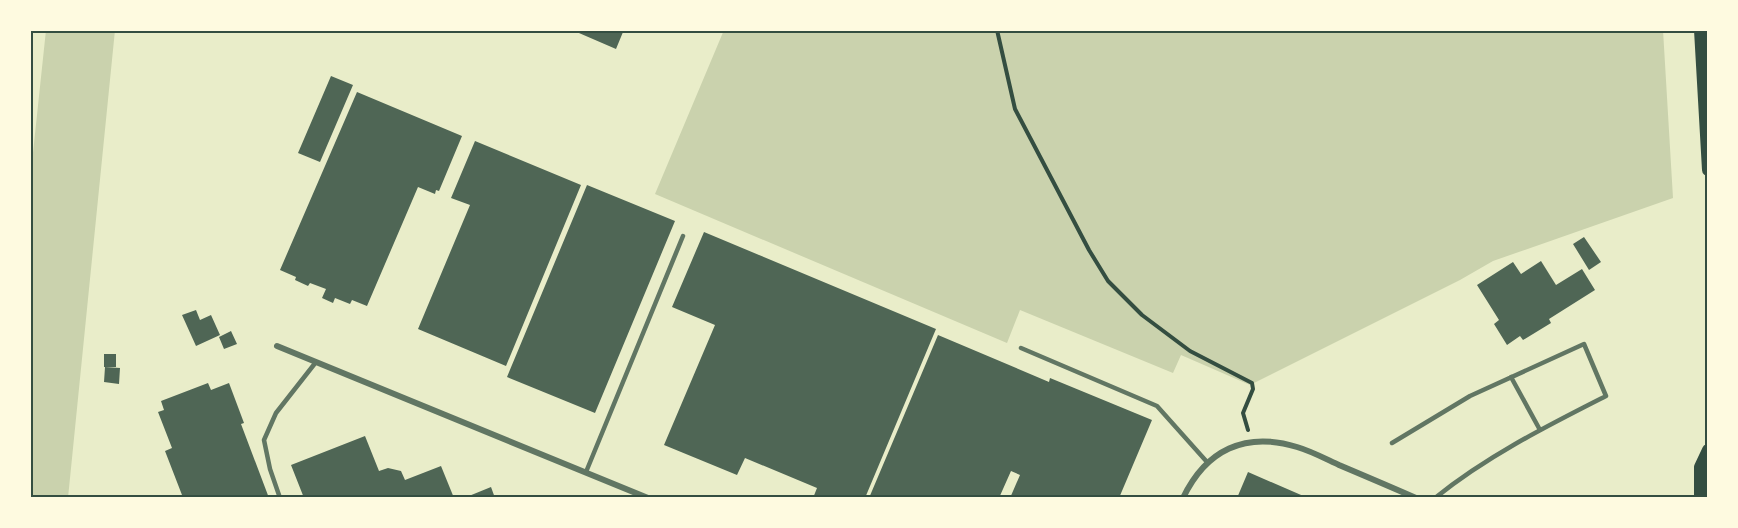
<svg xmlns="http://www.w3.org/2000/svg" width="1738" height="528" font-family="Arial,sans-serif">
<style>
.green{fill:#cad2ad}
.building{fill:#4f6655}
.lines{fill:none;stroke-linecap:round;stroke-linejoin:round}
.path{stroke:#344e41;stroke-width:4}
.service{stroke:#617663;stroke-width:4.5}
.minor{stroke:#617663;stroke-width:6}
.secondary{stroke:#344e41;stroke-width:12}
.neatline{fill:none;stroke:#344e41;stroke-width:2}
</style>
<rect width="100%" height="100%" fill="#e9edc9"/>
<path class="green" d="M46 30H115L68 498H30V181Z
M724 30H1663L1673 198 1493 261 1460 280 1250 385 1181 355 1173 373 1020 310 1007 343 655 194Z"/>
<path class="building" d="M572 30H618L623 32 616 49Z
M331 76 353 85 320 162 298 153Z
M357 92 462 136 439 191 436 190 435 194 418 187 367 306 352 300 350 304 335 298 333 303 322 298 326 289 310 283 308 286 295 280 296 277 280 270Z
M475 141 581 185 506 366 418 329 470 205 451 198Z
M587 185 675 221 595 413 507 377Z
M704 232 936 329 865 498H813L817 488 745 458 737 475 664 445 715 325 672 307Z
M1584 237 1601 262 1589 270 1573 244Z
M1541 261 1556 285 1582 269 1595 290 1549 319 1551 323 1523 340 1520 336 1507 345 1494 324 1499 320 1477 285 1513 262 1521 274Z
M196 310 200 320 211 315 220 335 196 346 182 315Z
M231 331 237 344 224 349 219 337Z
M938 335 1049 382 1050 378 1152 420 1119 498H1010L1020 475 1011 471 999 498H869Z
M104 354H116V367H104Z
M105 367 120 368 119 384 104 382Z
M208 383 211 390 229 383 244 423 241 424 269 498H175L182 495 165 451 172 448 158 412 164 410 161 401Z
M365 436 379 471 388 468 401 471 405 480 441 466 454 498H304L291 465Z
M1248 472 1308 498H1237Z
M491 487 495 498H464Z"/>
<g class="lines">
<path class="path" d="M997 30 1015 109 1089 250 1108 281 1142 315 1190 351 1252 383 1253 389 1243 413 1248 430"/>
<path class="service" d="M1021 348 1157 406 1207 462
M1511 377 1540 430
M1392 443 1470 396 1584 344 1606 396C1547 426 1487 456 1435 498
M586 472 683 236
M280 498 270 469 264 440 276 413 316 362"/>
<path class="minor" d="M277 346 648 498
M1183 498C1206 450 1245 431 1297 447 1311 451 1326 459 1339 465 1365 476 1391 487 1416 498"/>
<path class="secondary" d="M1700 30 1708 170
M1700 498V467L1708 450"/>
</g>
<rect width="1738" height="528" fill="none" stroke="#fefae0" stroke-width="63"/>
<rect x="32" y="32" width="1674" height="464" class="neatline"/>
</svg>
